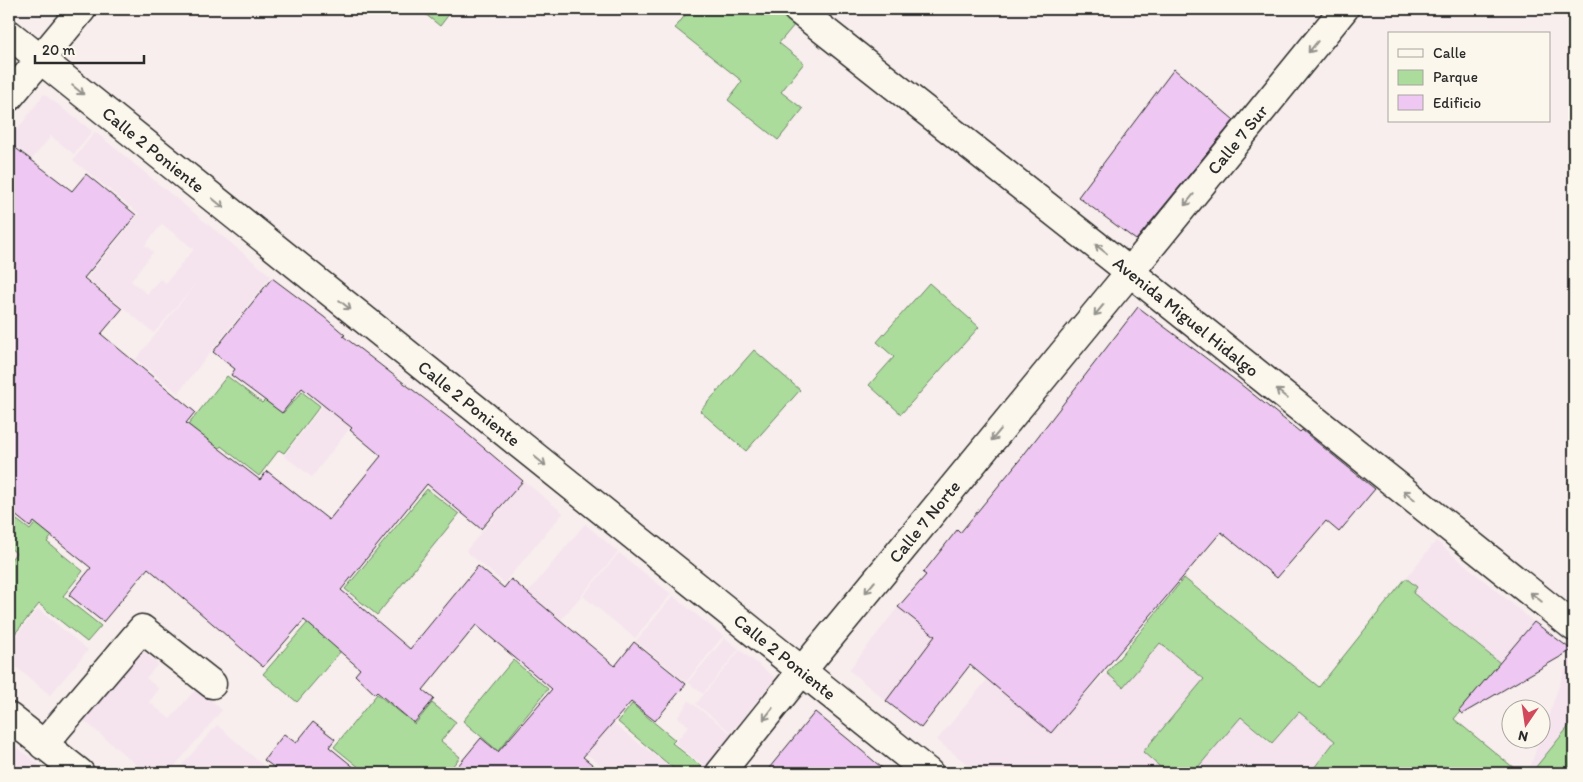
<svg xmlns="http://www.w3.org/2000/svg" width="1583" height="782" font-family="Itim,sans-serif">
<style>
.built{fill:#f5e3ee;fill-rule:evenodd}
.green{fill:#abdc9c;stroke:#6b8464}
.building{fill:#eec8f2;stroke:#2b2b2b}
.lines{fill:none;stroke-linecap:round;stroke-linejoin:round}
.minor-casing{stroke:#2b2b2b;stroke-width:31}
.minor{stroke:#fbf7ec;stroke-width:28}
.oneway{stroke:#93918c}
.labels{text-anchor:middle;dominant-baseline:central;stroke-width:4;stroke-linejoin:round;paint-order:stroke}
.street-label{font-size:18px;fill:#2b2b2b;stroke:#fbf7ec}
</style>
<rect width="100%" height="100%" fill="#f8eeed"/>
<filter id="ink" filterUnits="userSpaceOnUse"><feTurbulence type="fractalNoise" baseFrequency=".02" numOctaves="2"/><feDisplacementMap in="SourceGraphic" scale="10" xChannelSelector="R" yChannelSelector="G"/><feConvolveMatrix kernelMatrix="1 2 1 2 8 2 1 2 1" color-interpolation-filters="sRGB"/></filter>
<g filter="url(#ink)">
<path class="built" d="M44 94 92 131 74 154 51 136 32 159 9 141Z
M95 132 271 276 178 393 136 359 198 281 154 333 87 278 139 214 73 160ZM162 224 194 249 166 283 160 279 147 294 131 281 153 252 145 245Z
M364 352 392 373 312 477 284 456Z
M524 481 563 513 504 583 466 551Z
M585 524 618 552 549 634 516 607Z
M1436 541 1534 622 1500 663 1413 592 1417 587 1406 578Z
M619 553 671 594 635 638 583 596Z
M673 596 723 636 686 682 636 641Z
M898 607 938 638 931 642 886 701 849 670Z
M38 609 88 650 50 695 9 661V644Z
M725 638 739 649 703 694 688 682Z
M1160 643 1204 680 1143 752 1167 773H978L937 740 987 680 1072 707 1107 673 1123 686Z
M138 647 158 664 146 678 159 689 149 702 170 719 197 688 222 710 169 773H146L79 716Z
M740 650 775 678 731 732 696 704Z
M1572 650 1574 652V720L1530 773H1528Z
M689 701 733 735 707 768 675 743 689 726 678 717Z
M1298 711 1336 741 1310 773H1249L1254 767 1248 773H1193L1241 717 1271 745Z
M610 721 678 773H612L585 753Z
M217 725 272 773H175Z
M9 741 39 765 33 773H9Z"/>
<path class="green" d="M419 9H453L440 26Z
M690 9H776L795 24 779 43 804 63 781 92 803 109 778 140 728 100 742 81 675 28Z
M929 283 979 327 901 414 869 385 894 357 877 342Z
M754 350 800 390 746 451 700 411Z
M227 376 262 403 266 399 283 413 302 392 320 406 284 453 279 450 259 476 221 446 199 473 169 449Z
M91 455 108 468 47 542 83 571 63 596 101 626 87 642 39 604 9 641V562L16 553 9 547V530L17 520 30 530Z
M427 489 459 514 377 615 345 589Z
M1184 578 1319 687 1406 578 1417 587 1413 593 1500 663 1454 719 1520 773H1310L1335 741 1299 712 1272 743 1241 717 1193 773H1167L1143 752 1204 679 1160 643 1123 687 1107 673Z
M316 613 353 637 297 702 263 674Z
M513 660 548 689 498 751 463 721Z
M377 694 415 724 432 703 456 722 441 741 460 757 447 773H366L334 747Z
M632 704 675 740 672 743 702 767 697 773H679L618 722Z
M1574 720V773H1531Z"/>
<path class="building" d="M1174 69 1234 120 1136 240 1078 197Z
M9 143 72 191 86 174 136 215 84 278 122 309 101 334 195 412 186 423 260 480 267 471 329 520 381 456 350 430 352 428 302 388 282 413 231 375 235 369 213 352 272 278 324 317 345 335 343 336 466 431 465 432 523 481 481 529 427 484 341 590 410 649 478 566 504 588 511 579 615 666 634 642 686 684 655 721 631 702 583 757 603 773H452L481 738 498 752 552 689 476 625 423 690 434 699 414 723 377 692 375 694 355 675 360 669 304 620 263 667 148 568 103 622 69 595 91 568 34 522 30 527 9 510Z
M1138 307 1239 383 1300 432 1302 430 1375 489 1339 532 1326 521 1277 578 1221 532 1051 733 970 665 921 728 886 701 935 636 898 607 926 575 923 573 957 530 960 533 1022 457Z
M1534 622 1572 650 1462 714 1459 711Z
M815 712 848 739 888 773H765Z
M313 722 335 739 329 747 361 773H271L275 768 264 760 284 734 296 743Z"/>
<g class="lines">
<defs>
<g id="minor">
<path id="s1" d="M797 9 1130 272 1574 627"/>
<path id="s2" d="M9 34 929 773"/>
<path d="M9 97 82 9"/>
<path d="M9 717 80 773"/>
<path d="M43 745 142 629 212 684"/>
<path id="s3" d="M720 773 801 672 1130 272 1344 9"/>
</g>
</defs>
<use href="#minor" class="minor-casing"/>
<use href="#minor" class="minor"/>
</g>
<defs><path id="oneway-shaft" d="M-6 0H5M1.5-3L5.5 0L1.5 3" fill="none" stroke-width="1.6" stroke-linecap="round" stroke-linejoin="round" transform="scale(1.25)"/></defs>
<g class="oneway">
<use href="#oneway-shaft" transform="translate(1313 47) rotate(129)"/>
<use href="#oneway-shaft" transform="translate(78 90) rotate(39)"/>
<use href="#oneway-shaft" transform="translate(1189 200) rotate(129)"/>
<use href="#oneway-shaft" transform="translate(218 203) rotate(39)"/>
<use href="#oneway-shaft" transform="translate(1101 249) rotate(-142)"/>
<use href="#oneway-shaft" transform="translate(345 305) rotate(39)"/>
<use href="#oneway-shaft" transform="translate(1099 310) rotate(130)"/>
<use href="#oneway-shaft" transform="translate(1282 394) rotate(-141)"/>
<use href="#oneway-shaft" transform="translate(996 435) rotate(130)"/>
<use href="#oneway-shaft" transform="translate(540 461) rotate(39)"/>
<use href="#oneway-shaft" transform="translate(1409 495) rotate(-141)"/>
<use href="#oneway-shaft" transform="translate(870 587) rotate(130)"/>
<use href="#oneway-shaft" transform="translate(1536 597) rotate(-141)"/>
<use href="#oneway-shaft" transform="translate(768 714) rotate(128)"/>
</g>
</g>
<g class="labels">
<g class="street-label">
<text stroke="none"><textPath href="#s3" startOffset="818">Calle 7 Sur</textPath></text>
<text stroke="none"><textPath href="#s2" startOffset="185">Calle 2 Poniente</textPath></text>
<text stroke="none"><textPath href="#s1" startOffset="496">Avenida Miguel Hidalgo</textPath></text>
<text stroke="none"><textPath href="#s2" startOffset="590">Calle 2 Poniente</textPath></text>
<text stroke="none"><textPath href="#s3" startOffset="324">Calle 7 Norte</textPath></text>
<text stroke="none"><textPath href="#s2" startOffset="995">Calle 2 Poniente</textPath></text>
</g>
</g>
<rect width="1583" height="782" fill="none" stroke="#fbf7ec" stroke-width="30"/>
<rect x="15" y="15" width="1553" height="752" fill="none" stroke="#2b2b2b" stroke-width="2" filter="url(#ink)"/>
<rect x="1388" y="32" width="162" height="90" fill="#fbf7ec" stroke="#a8a59f"/>
<rect x="1398" y="49" width="25" height="8" fill="#fbf7ec" stroke="#a8a59f"/>
<text x="1433" y="58" font-size="15" fill="#2b2b2b">Calle</text>
<rect x="1398" y="70" width="25" height="15" fill="#abdc9c" stroke="#a8a59f"/>
<text x="1433" y="82" font-size="15" fill="#2b2b2b">Parque</text>
<rect x="1398" y="95" width="25" height="15" fill="#eec8f2" stroke="#a8a59f"/>
<text x="1433" y="108" font-size="15" fill="#2b2b2b">Edificio</text>
<g transform="translate(1526 724) rotate(193)"><circle r="24" fill="#fbf7ec" stroke="#a8a59f"/>
<path d="M0-4L9 19L0 12L-9 19Z" fill="#d1495b"/>
<text y="-8" font-size="14" font-weight="bold" text-anchor="middle" fill="#2b2b2b">N</text>
</g>
<path d="M35 55v8h109v-8" fill="none" stroke="#2b2b2b" stroke-width="2.5"/>
<text x="42" y="55" font-size="15" fill="#2b2b2b" stroke="#fbf7ec" stroke-width="4" paint-order="stroke">20 m</text>
</svg>
